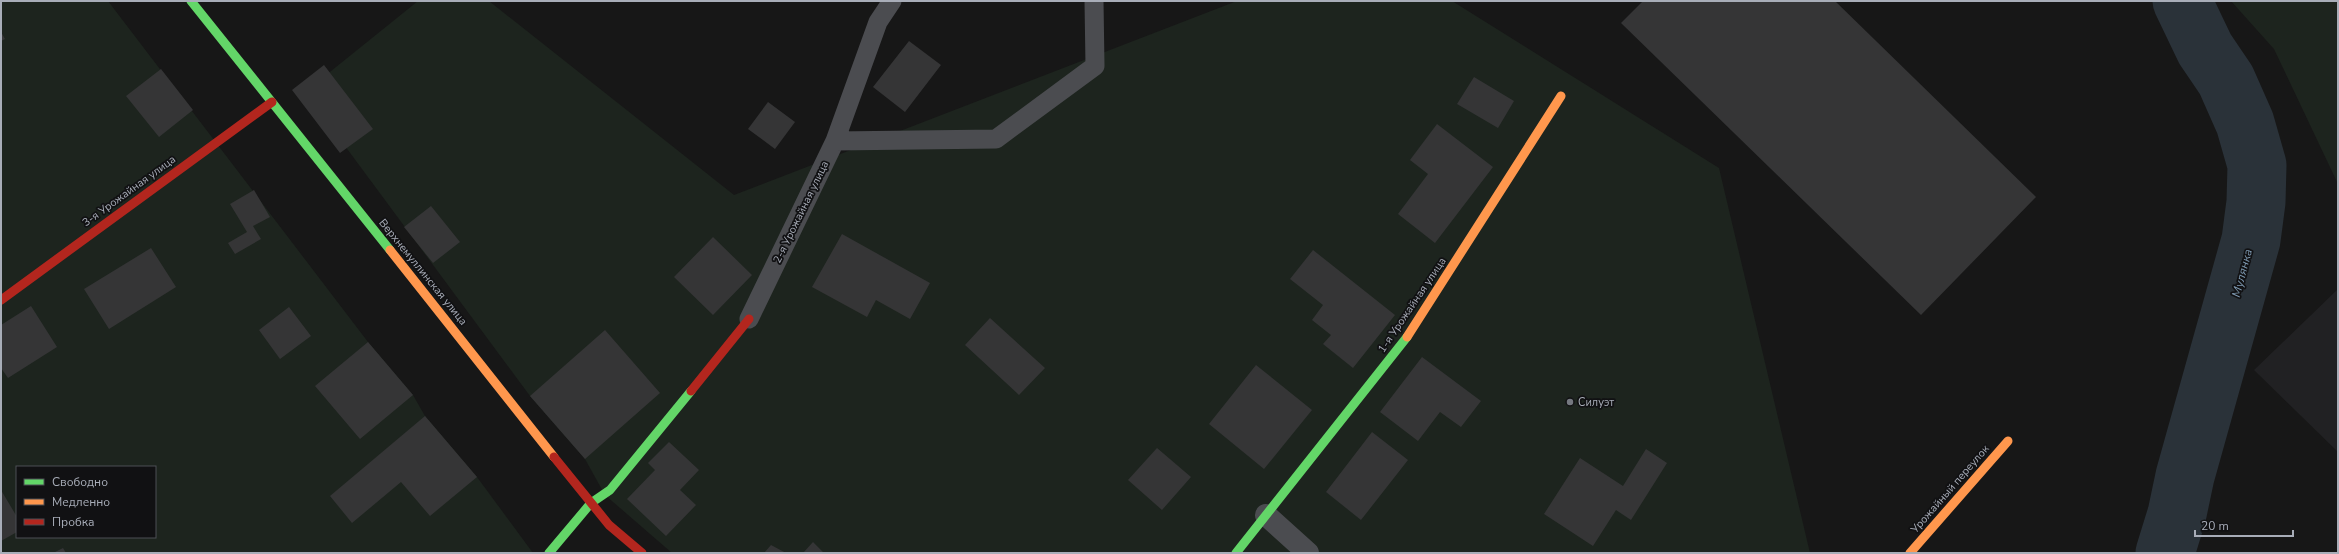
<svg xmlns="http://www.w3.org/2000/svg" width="2339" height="554" font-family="'Nunito Sans',sans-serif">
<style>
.built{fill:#212123}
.green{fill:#1d241e;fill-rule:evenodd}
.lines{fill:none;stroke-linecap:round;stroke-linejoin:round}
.river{stroke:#2a3239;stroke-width:59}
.building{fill:#353536}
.lane{stroke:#4b4c50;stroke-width:19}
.street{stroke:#4b4c50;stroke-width:22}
.fast{stroke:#63d668;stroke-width:9}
.slow{stroke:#ff974d;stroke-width:9}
.jam{stroke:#b3261e;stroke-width:9}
.poi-dot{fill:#757880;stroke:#111113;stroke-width:1.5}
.labels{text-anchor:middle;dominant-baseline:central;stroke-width:3.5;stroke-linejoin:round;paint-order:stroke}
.street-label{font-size:11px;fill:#a8adb8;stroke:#111113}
.poi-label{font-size:11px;fill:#a8adb8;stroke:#111113;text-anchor:start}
.water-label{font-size:12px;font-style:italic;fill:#7f9bb3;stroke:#111113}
</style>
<rect width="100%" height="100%" fill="#171717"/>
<path class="built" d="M2338 289V452L2254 370Z"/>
<path class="green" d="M1 1H108L368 342 413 395 425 416 477 477 533 553H1ZM17 467H155V537H17Z
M418 1H489L734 195 1237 1H1452L1719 168 1810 553H672L605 495 585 459 530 396 305 92Z
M2231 1H2338V184L2274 49Z"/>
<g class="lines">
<path class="river" d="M2165 553 2177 514 2185 476 2251 240 2256 202 2257 165 2245 123 2226 80 2205 49 2182 1"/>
</g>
<path class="building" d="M1643 1H1835L2036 197 1921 315 1621 23Z
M1 32 5 39 1 41Z
M909 41 941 65 905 112 873 87Z
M324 65 373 129 340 153 292 90Z
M161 69 193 110 159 137 126 96Z
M1474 77 1514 101 1498 128 1457 104Z
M768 102 795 122 775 149 748 129Z
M1437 124 1493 167 1435 243 1398 214 1428 174 1410 160Z
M254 190 270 217 253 226 261 239 235 254 228 243 247 232 230 204Z
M431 206 460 242 433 263 404 227Z
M842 234 930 283 910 319 876 300 867 317 812 287Z
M713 237 752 275 713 315 674 277Z
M151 248 176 287 109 329 84 289Z
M1313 250 1395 315 1353 368 1323 344 1331 335 1312 320 1323 305 1290 279Z
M31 306 57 347 8 378 1 368V325Z
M289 307 311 336 280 359 259 330Z
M990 318 1045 368 1019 395 965 345Z
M605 330 660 393 585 459 530 396Z
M368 342 413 395 360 439 315 386Z
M1422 357 1481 401 1461 427 1440 412 1418 441 1380 412Z
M1256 365 1312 410 1264 469 1209 424Z
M425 416 477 477 430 516 401 482 352 523 330 496Z
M1372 432 1408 460 1361 520 1326 492Z
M669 442 699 470 680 490 696 505 666 536 627 499 655 470 648 463Z
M1157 448 1191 477 1162 510 1128 480Z
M1646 449 1667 463 1631 520 1616 510 1593 546 1544 514 1580 458 1623 486Z
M1 490 17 517V532L1 541Z
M813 542 824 553H803Z
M771 545 786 553H764Z
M63 548 66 553H53Z"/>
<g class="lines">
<path class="lane" d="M835 141 878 22 892 1
M749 319 835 141 996 139 1095 66 1094 1"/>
<path class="street" d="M1266 515 1308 553"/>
<path class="fast" d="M191 1 390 250
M549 553 591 503 610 490 691 391
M1236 553 1407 337"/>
<path class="slow" d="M390 250 554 457
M1407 337 1561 96
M1910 553 2008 441"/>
<path class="jam" d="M1 300 272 102
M691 391 749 319
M554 457 609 525 642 553"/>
</g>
<circle class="poi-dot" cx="1570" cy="402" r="4"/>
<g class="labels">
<g class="street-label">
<text transform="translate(129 191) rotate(-36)">3-я Урожайная улица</text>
<text transform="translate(801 212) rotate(-64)">2-я Урожайная улица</text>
<text transform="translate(423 272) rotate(51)">Верхнемуллинская улица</text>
<text transform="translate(1412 305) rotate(-56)">1-я Урожайная улица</text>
<text transform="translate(1950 489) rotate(-49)">Урожайный переулок</text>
</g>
<g class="poi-label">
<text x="1578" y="402">Силуэт</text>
</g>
<g class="water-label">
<text transform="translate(2242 273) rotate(-75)">Мулянка</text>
</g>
</g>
<rect width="2339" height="554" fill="none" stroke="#a8adb8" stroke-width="4"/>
<rect x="16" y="466" width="140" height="72" fill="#111113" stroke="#4d4f55"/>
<rect x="24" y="479" width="20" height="6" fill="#63d668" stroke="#4d4f55"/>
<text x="52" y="486" font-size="12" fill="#a8adb8">Свободно</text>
<rect x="24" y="499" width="20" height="6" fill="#ff974d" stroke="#4d4f55"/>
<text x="52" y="506" font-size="12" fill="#a8adb8">Медленно</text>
<rect x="24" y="519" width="20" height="6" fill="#b3261e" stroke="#4d4f55"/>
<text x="52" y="526" font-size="12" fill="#a8adb8">Пробка</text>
<path d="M2195 530v6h98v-6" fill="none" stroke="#a8adb8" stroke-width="2"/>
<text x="2201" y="530" font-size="12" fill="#a8adb8" stroke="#111113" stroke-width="3" paint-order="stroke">20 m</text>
</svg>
